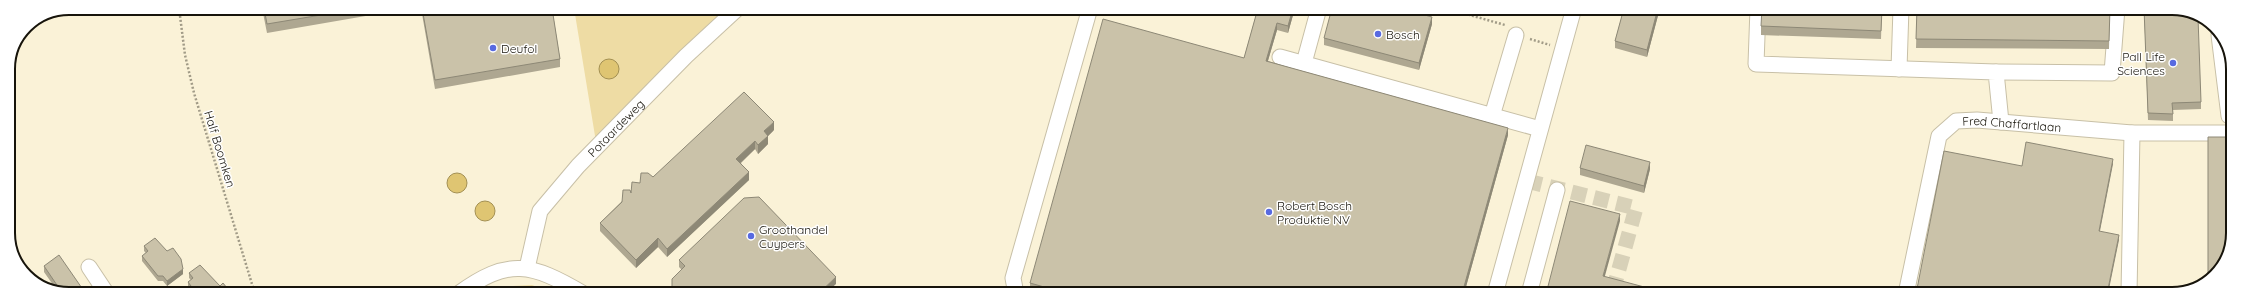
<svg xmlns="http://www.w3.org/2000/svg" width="2241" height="302" font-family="Quicksand,sans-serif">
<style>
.green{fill:#eedca4}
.water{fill:#dfc572;stroke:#a39053}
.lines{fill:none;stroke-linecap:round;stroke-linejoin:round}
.minor-tunnel{stroke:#d8d1b8;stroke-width:15;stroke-dasharray:15 8;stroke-linecap:butt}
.minor-casing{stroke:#c8c0a7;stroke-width:17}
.path{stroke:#a19b87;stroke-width:2.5;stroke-dasharray:2 2;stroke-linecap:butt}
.minor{stroke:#fff;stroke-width:15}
.wall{fill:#aea791}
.shaded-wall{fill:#8d8876}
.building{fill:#cac2a9;stroke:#8d8876}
.poi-dot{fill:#586ae1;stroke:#fff;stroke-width:1.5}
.labels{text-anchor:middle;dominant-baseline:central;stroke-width:3;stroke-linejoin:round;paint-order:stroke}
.poi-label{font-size:12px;fill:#17140b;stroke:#fff;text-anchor:start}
.street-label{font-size:12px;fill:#17140b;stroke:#fff}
.rim{fill:none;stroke:#17140b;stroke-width:2}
</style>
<rect width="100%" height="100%" fill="#faf2d7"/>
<path class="green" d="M574 8H729L596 142Z
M532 285 555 294H483L493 287Z"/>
<path class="water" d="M599 69a10 10 0 1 1 20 0a10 10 0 1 1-20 0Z
M447 183a10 10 0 1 1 20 0a10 10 0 1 1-20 0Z
M475 211a10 10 0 1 1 20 0a10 10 0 1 1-20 0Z"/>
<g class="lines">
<path class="minor-tunnel" d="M1527 181 1636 208 1612 294"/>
<defs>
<g id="minor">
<path d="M1758 8 1756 64 1996 72 2001 122"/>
<path d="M2219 35 2229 116H2232"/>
<path d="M1280 57 1540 129"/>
<path d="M1304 63 1319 8"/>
<path d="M1899 69 1901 8"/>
<path d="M1996 72 2112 73 2117 8"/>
<path d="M1492 116 1516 35"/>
<path d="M89 267 107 294"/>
<path id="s1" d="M527 268 540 211 578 166 686 56 738 8"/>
<path d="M458 294C509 257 531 263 584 294"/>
<path d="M1016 294 1013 278 1090 8"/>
<path d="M1495 294 1574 8"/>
<path d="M1529 294 1557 190"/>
<path id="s2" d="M1906 294 1939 136 1956 121 1977 120 2132 133H2232"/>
<path d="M2129 294 2132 133"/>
</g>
</defs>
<use href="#minor" class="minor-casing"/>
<path class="path" d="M179 8 185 55 194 93 255 294
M1445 8 1505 25
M1530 39 1550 45
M598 290 604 294
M439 294 443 290"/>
<use href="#minor" class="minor"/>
</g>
<path class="wall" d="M262 8H412L267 33Z
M421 8H552L560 59V67L435 89Z
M1258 8H1295L1288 33 1277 30 1268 61 1508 135 1464 294H1044L1030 290V283L1244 58Z
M1481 8H1508L1506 15Z
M1624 8H1660L1647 57 1615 48V41Z
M1882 8 1881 39 1761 35V26Z
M1917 8H2110L2109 49 1916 48Z
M2144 8 2201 102V109L2173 110V121L2148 120Z
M1432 24 1419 70 1324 45V38Z
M774 130 768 136V144L758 154 755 149 741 163 749 180 667 257 658 247 636 268 600 231V223L640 183 653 177Z
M2208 137 2232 240 2212 279 2208 280Z
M1580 168 1650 169 1644 193 1580 175Z
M144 246 183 274 167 286 163 281H158L142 261V256L146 253 144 251Z
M679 260 836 284 682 270 679 267Z
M44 266 86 294H62L58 292 44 272Z
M189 273 227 294H193L188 287V282L191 280 189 278Z"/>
<path class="shaded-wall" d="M1293 8H1295L1288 33V26Z
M1506 8H1508L1506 15Z
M1658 8H1660L1647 57V50Z
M1432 17V24L1419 70V63Z
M1277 23V30L1266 67V61Z
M774 122V130L768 136V144L758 154V145L764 131Z
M1508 128V135L1464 294H1462Z
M755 141V149L736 167V159Z
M2113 159V164L2099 236V231Z
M1650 162V169L1644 193V186Z
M749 172V180L667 257V249Z
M1620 214V221L1603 283V276Z
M2119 235V240L2108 294H2107Z
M658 238V247L636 268V260Z
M183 269V274L167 286V281Z
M836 277V284L825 294H818Z"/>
<path class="building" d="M264 8H363L267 24Z
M422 8H552L560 59 435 80Z
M1258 8H1293L1288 26 1277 23 1266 61 1508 128 1462 294H1069L1030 283 1103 19 1244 58Z
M1332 8H1399L1432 17 1419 63 1324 38Z
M1624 8H1658L1647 50 1615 41Z
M1762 8H1882L1881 31 1761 26Z
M1917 8H2110L2109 41 1916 39Z
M2144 8H2179L2198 17 2201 102 2172 103 2173 114 2148 113Z
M744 92 774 122 764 131 768 136 758 145 755 141 736 159 749 172 667 249 658 238 636 260 600 223 622 202 623 190H630L631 193 632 182 640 183 641 173H648L653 177Z
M2208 137H2232V240L2213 278H2208Z
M2026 142 2113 159 2099 231 2119 235 2107 294H1916L1944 151 2022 166Z
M1586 145 1650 162 1644 186 1580 168Z
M759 197 836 277 818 294H672V279L685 266 679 260 744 198Z
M1570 201 1620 214 1603 276 1648 288 1646 294H1546Z
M155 238 167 251 173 248 181 259 183 269 167 281 163 276H158L142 256 148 251 144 246Z
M59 255 86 294H63L44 266Z
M200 265 220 286 223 283 227 288V294H197L188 282 193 278 189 273Z"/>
<g class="poi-dot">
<circle cx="1378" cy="34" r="4"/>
<circle cx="493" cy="48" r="4"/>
<circle cx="2173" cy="63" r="4"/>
<circle cx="1269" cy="212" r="4"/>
<circle cx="751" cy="236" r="4"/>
</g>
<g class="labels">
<g class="poi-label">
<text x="1386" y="34">Bosch</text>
<text x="501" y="48">Deufol</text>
<text x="2165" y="56" text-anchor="end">Pall Life<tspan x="2165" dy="14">Sciences</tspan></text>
<text x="1277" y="205">Robert Bosch<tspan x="1277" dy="14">Produktie NV</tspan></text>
<text x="759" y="229">Groothandel<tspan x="759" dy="14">Cuypers</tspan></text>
</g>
<g class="street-label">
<text stroke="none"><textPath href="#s2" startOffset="240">Fred Chaffartlaan</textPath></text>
<text stroke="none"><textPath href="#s1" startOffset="171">Potaardeweg</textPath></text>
<text transform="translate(220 149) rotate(73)">Half Boomken</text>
</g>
</g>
<path d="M0 0H2241V302H0ZM69 15H2172A54 54 0 0 1 2226 69V233A54 54 0 0 1 2172 287H69A54 54 0 0 1 15 233V69A54 54 0 0 1 69 15Z" fill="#fff" fill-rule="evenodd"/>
<path class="rim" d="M69 15H2172A54 54 0 0 1 2226 69V233A54 54 0 0 1 2172 287H69A54 54 0 0 1 15 233V69A54 54 0 0 1 69 15Z"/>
</svg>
